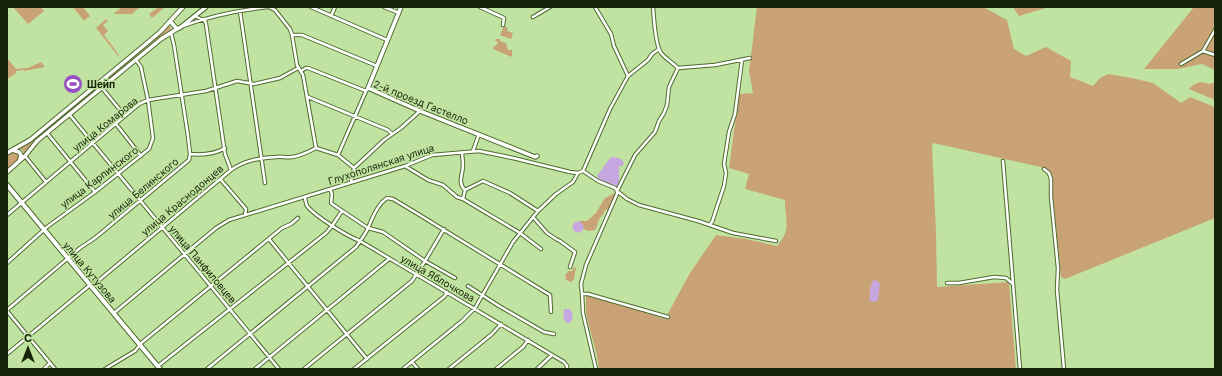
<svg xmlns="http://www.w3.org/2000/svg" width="1222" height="376" font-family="Inter,sans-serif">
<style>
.green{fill:#c9a276}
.water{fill:#c7a7df}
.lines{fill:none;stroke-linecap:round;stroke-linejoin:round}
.minor-casing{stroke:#4f6b2e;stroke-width:4.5}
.tertiary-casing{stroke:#4f6b2e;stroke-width:5.5}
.secondary-casing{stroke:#4f6b2e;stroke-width:6}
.minor{stroke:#fff;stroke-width:2.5}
.tertiary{stroke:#fff;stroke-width:3.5}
.secondary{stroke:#fff;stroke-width:4}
.labels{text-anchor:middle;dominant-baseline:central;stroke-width:3;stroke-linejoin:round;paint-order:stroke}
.poi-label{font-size:10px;font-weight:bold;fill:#18240a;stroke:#c1e3a1;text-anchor:start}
.street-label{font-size:10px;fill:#18240a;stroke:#c1e3a1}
</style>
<rect width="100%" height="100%" fill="#c1e3a1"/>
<path class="green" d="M13 7H41L44 11 28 24Z
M73 7H83L90 16 84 21Z
M122 7H140L132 14H113Z
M159 7H165L152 18 149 14Z
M757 7H983L1007 20 1014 49 1026 56 1046 47 1071 61 1070 77 1093 86 1100 78 1108 74 1132 78 1153 83 1181 103 1190 97 1215 107V218L1065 279 1061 277 1053 198V180L1050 173 1045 168 933 143 932 147 936 232 937 287 1009 282 1016 369H599L597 356 586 314V294L665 319 690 273 716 235 746 239 777 246C792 229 785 221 785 200L745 189 749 174 729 168 739 94 753 93 749 71Z
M1013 7H1049L1019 16Z
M1194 7H1215V70L1202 64 1177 69H1144Z
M106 19 108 21 103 25 108 31 104 35 119 55 118 56 96 28Z
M167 26H170L171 30 160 37 32 144 24 155 23 151 19 147 32 141 155 39Z
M504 26 508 28 507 31 513 33 511 39 500 35Z
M496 39H500V41L506 43 508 50H512V57L493 49 494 46H496L498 42 495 41Z
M7 58 16 69 28 68 41 62 45 67 24 71V70L16 71V73L7 79Z
M1200 82 1210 84 1215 82V100L1189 89 1193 85Z
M12 152H18L20 158 7 169V156Z
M615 193 616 195 611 202 609 209 605 210C604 214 602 215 600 218 597 222 598 226 595 230L589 231 583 229V224L579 223V221H587L596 213 600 206 605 198Z
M574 267 576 268 574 279 571 282 566 280 565 275 569 271H572Z"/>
<path class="water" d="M614 157 621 159 623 161 624 164 622 166H619V185L617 186 600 181 597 176 610 158Z
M572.5 227a5.5 5.5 0 1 1 11 0a5.5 5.5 0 1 1-11 0Z
M874 279 880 283 878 300 874 302 870 301C869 292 870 286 874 279Z
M564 309H570C573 313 574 319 570 323H568C562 320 563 315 564 309Z"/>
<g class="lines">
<defs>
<path id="minor" d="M269 7 275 10 290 29 292 35 297 65 303 75 316 148
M311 7 387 40
M384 7 399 13
M480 7 504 18 503 25
M595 7 611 34 614 46 628 76
M653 7C654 18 655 45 661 53 666 59 673 63 678 68L715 65 750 58
M240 11 265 183
M331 16 335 7
M533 17 550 7
M183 26C210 16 239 10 268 7
M292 35H302L377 66
M1203 51 1215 55
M1181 64 1203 51 1215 30
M678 68 669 87 667 105 664 113 659 121 655 132 635 155 617 191 627 199 639 205 698 221 733 233 776 241
M301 71 306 68H308L366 91 368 88
M102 88 125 116
M308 97 388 130 392 134
M69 114 279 369
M116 124 141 156
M47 133 95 192
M473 151 479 134
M462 152C462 156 463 161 463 165 463 175 457 182 465 190
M190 154C201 155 215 154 225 148
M338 155 366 91
M25 156 46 182
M1003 161 1020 369
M405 166 428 180 443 185 457 197 463 199 520 233 541 249
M1044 169 1049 173 1051 179V197L1058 268 1057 290 1064 369
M231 170C245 160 260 158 276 157 281 156 287 158 292 157 301 156 308 152 316 148L338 155 354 168
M583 171 610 109 628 76 648 60 652 54 659 49
M221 180 246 209 245 215
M351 182 354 168 384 140 401 128 420 111
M330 189 332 194 331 203 335 206 368 228 383 232 425 261 455 278
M305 197C305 200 306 203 307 206 316 217 347 236 360 241L564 362 567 366V369
M463 199 465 190 483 181 510 193 538 211
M7 215 139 104 148 100 206 91 237 81 254 84 280 78 298 68
M533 217 547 233 556 239 560 241 575 252 570 267
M710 224 712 222 724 186 726 173 724 164 729 132 735 114 742 60
M269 239 367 359
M7 263 47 227 95 192 149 149 153 138 148 100 141 67 136 60
M947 283H959L994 277 1006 278 1013 284
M92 286 231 170 225 154 206 24 205 21 195 16
M468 286 499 306 544 332 554 334
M582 294 583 313 596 369
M7 310 80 248 95 238 189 160 190 154 188 136 174 45 171 33
M7 311 55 369
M114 313 216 228 229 220 405 166 432 155 479 151 513 158 570 172 578 173 583 171 598 181 615 188 617 191V194L586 265 581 284 582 294H588L668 317
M140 344 282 228 291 224 298 218
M7 354 90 285
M412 362 418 369
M158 366 326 233 332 226 342 211
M44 369 50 363
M105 369 135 351 140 345
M207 369 356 247C360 241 365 235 368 228 373 217 377 205 387 198L393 199 418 214 550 295 551 312
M255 369 389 259
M304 369 412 281 425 261 444 229
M354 369 445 296 447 292
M403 369 462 321 475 308 513 242 538 211 556 194 573 182 578 173
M449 369 492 334 501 324
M496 369 523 347 528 340
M537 369 552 355"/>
<path id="tertiary" d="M401 7 368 88 420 111 535 157 537 156
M170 21 177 29
M12 150 19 152 21 155 20 159
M7 153 30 140 147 43 160 32 183 7
M7 172 25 156 37 141 161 39 177 29 181 27 206 7"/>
<path id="secondary" d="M7 185 160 369"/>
</defs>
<use href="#minor" class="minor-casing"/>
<use href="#tertiary" class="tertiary-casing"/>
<use href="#secondary" class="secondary-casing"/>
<use href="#minor" class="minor"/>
<use href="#tertiary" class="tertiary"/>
<use href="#secondary" class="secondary"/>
</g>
<defs>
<symbol id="stadium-disc" viewBox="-11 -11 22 22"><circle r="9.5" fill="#9750c4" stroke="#c1e3a1"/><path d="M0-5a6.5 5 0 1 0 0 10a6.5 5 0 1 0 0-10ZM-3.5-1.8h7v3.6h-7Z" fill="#fff"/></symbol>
</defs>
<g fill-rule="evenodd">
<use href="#stadium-disc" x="62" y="73" width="22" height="22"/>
</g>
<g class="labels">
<g class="poi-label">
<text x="87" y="84">Шейп</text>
</g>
<g class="street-label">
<text transform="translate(421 102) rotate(22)">2-й проезд Гастелло</text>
<text transform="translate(105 124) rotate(-39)">улица Комарова</text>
<text transform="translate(381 164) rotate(-18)">Глухополянская улица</text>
<text transform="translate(99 177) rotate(-37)">улица Карпинского</text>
<text transform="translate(143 188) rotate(-40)">улица Белинского</text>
<text transform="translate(182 200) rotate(-40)">улица Краснодонцев</text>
<text transform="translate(203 264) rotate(50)">улица Панфиловцев</text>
<text transform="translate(90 272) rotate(50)">улица Кутузова</text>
<text transform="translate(438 278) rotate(30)">улица Яблочкова</text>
</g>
</g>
<rect width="1222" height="376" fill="none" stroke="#18240a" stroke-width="16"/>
<g transform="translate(28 348)" stroke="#c1e3a1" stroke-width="3" paint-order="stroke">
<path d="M0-3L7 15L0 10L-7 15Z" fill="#18240a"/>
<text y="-6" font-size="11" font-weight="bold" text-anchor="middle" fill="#18240a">С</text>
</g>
</svg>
